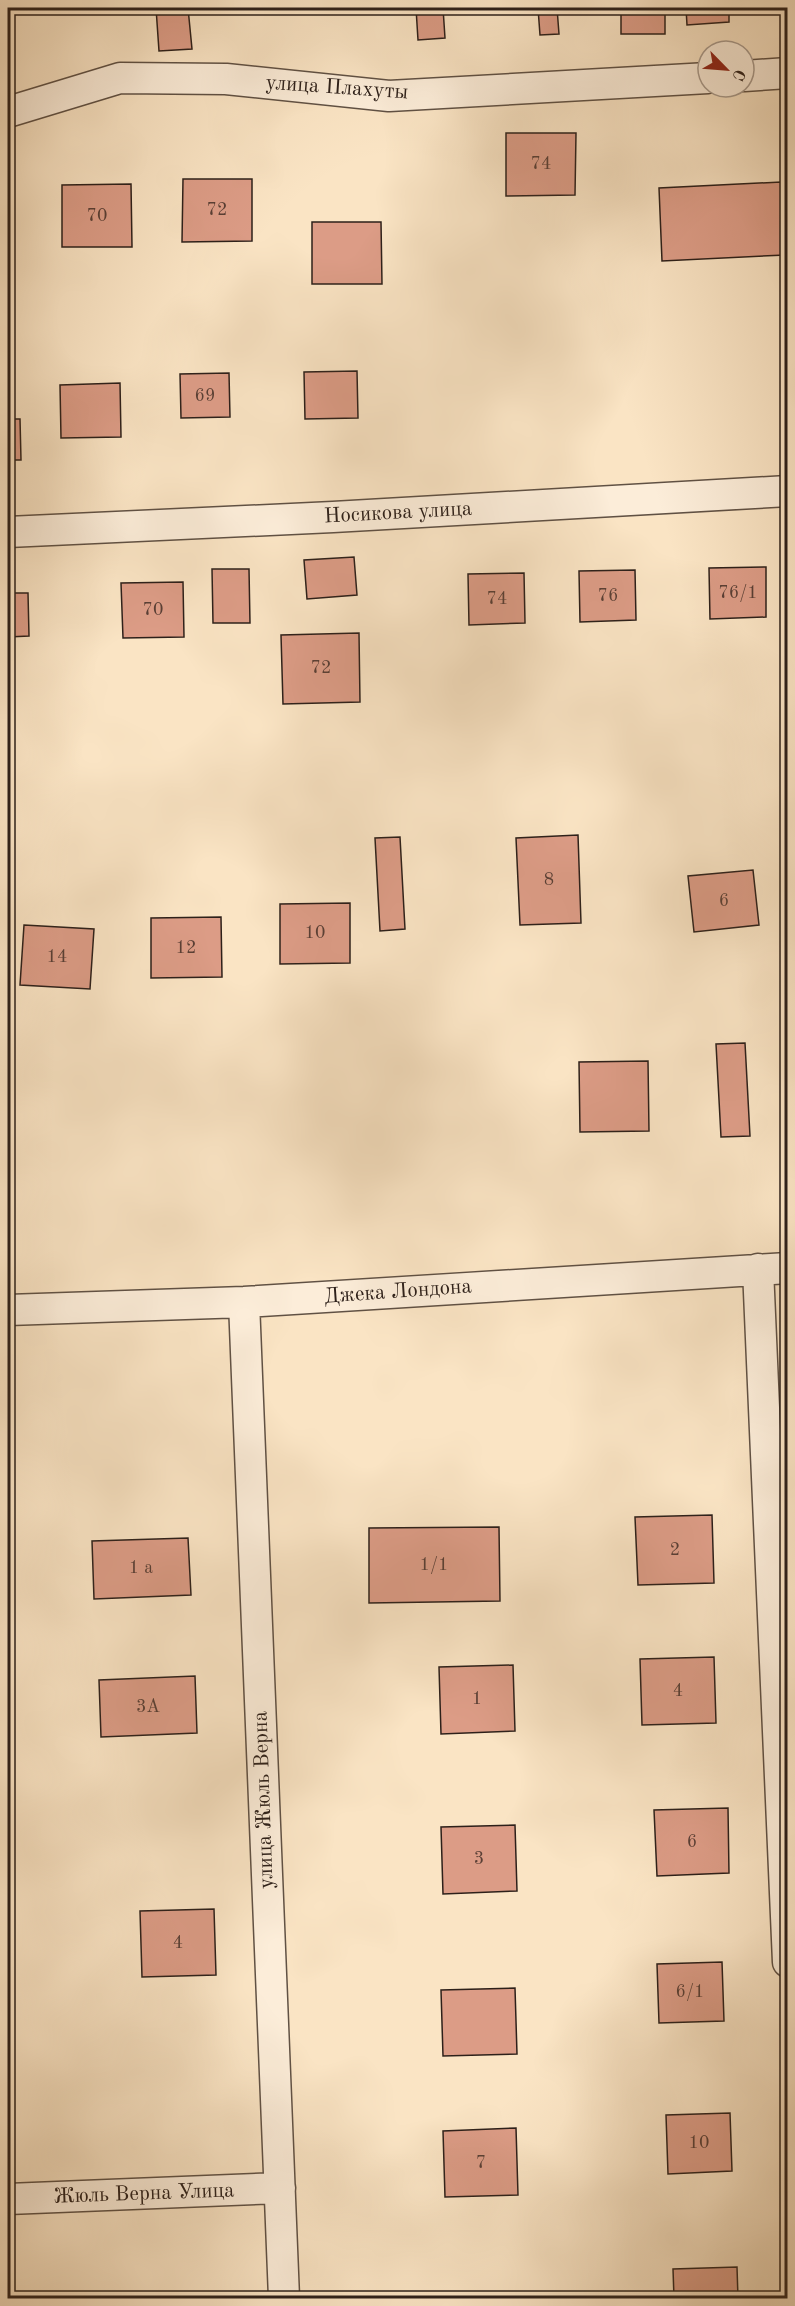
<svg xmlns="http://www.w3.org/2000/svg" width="795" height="2306" font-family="'Old Standard TT',serif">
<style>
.building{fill:#dc9c86;stroke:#2d201a;stroke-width:1.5}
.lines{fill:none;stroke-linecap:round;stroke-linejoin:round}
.minor-casing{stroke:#605144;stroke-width:33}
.minor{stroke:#fcedd9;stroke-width:30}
.labels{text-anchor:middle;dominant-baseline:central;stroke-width:4.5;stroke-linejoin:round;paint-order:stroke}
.number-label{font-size:18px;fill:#593f35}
.street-label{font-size:21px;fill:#2d201a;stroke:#fcedd9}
</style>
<rect width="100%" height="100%" fill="#fae4c4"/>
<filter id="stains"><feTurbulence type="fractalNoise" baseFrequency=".00333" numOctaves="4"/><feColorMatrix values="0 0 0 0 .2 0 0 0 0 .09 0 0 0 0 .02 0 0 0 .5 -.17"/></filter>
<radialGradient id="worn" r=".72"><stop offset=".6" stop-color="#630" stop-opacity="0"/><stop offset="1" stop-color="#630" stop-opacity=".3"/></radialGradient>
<path class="building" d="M156 8H188L192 49 159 51Z
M416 8H443L445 38 418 40Z
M538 8H557L559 34 540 35Z
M686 8H729V22L687 25Z
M621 12H665V34H621Z
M506 133H576L575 195 506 196Z
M183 179H252V241L182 242Z
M781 182 785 255 662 261 659 188Z
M131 184 132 247H62V185Z
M312 222H381L382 284H312Z
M357 371 358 418 305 419 304 372Z
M229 373 230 417 181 418 180 374Z
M120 383 121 437 61 438 60 385Z
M8 419H20L21 460H8Z
M354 557 357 595 307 599 304 560Z
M766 567V617L710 619 709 568Z
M212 569H249L250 623H213Z
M635 570 636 620 580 622 579 571Z
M524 573 525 623 469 625 468 574Z
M183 582 184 637 123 638 121 583Z
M8 593H28L29 636 8 637Z
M359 633 360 702 283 704 281 635Z
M578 835 581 923 520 925 516 838Z
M400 837 405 929 380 931 375 838Z
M753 870 759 925 694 932 688 876Z
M350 903V963L280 964V904Z
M221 917 222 977 151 978V918Z
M24 925 94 929 90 989 20 985Z
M745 1043 750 1136 721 1137 716 1044Z
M648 1061 649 1131 580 1132 579 1062Z
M712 1515 714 1583 638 1585 635 1517Z
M499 1527 500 1601 369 1603V1528Z
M188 1538 191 1595 94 1599 92 1541Z
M714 1657 716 1723 642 1725 640 1659Z
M513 1665 515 1731 441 1734 439 1667Z
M195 1676 197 1733 101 1737 99 1680Z
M728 1808 729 1873 657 1876 654 1810Z
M515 1825 517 1891 443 1894 441 1827Z
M214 1909 216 1975 142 1977 140 1911Z
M722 1962 724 2021 659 2023 657 1964Z
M515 1988 517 2054 443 2056 441 1990Z
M730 2113 732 2171 668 2174 666 2115Z
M516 2128 518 2195 445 2197 443 2131Z
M737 2267 738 2298H674L673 2269Z"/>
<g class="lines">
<defs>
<path id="minor" d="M744 76 788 73
M8 112 120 78 226 79 389 96 708 78
M8 532 333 517 788 491
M758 1269 788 1962
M244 1302 284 2298
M8 1310 244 1302 788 1268
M8 2199 280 2188"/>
</defs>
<use href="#minor" class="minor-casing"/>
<use href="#minor" class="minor"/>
</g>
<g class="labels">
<g class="number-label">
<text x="541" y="164">74</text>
<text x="217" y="210">72</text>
<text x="97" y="216">70</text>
<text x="205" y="396">69</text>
<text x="738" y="593">76/1</text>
<text x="608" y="596">76</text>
<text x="497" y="599">74</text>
<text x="153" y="610">70</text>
<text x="321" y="668">72</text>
<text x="549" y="880">8</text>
<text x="724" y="901">6</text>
<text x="315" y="933">10</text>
<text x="186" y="948">12</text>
<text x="57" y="957">14</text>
<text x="675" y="1550">2</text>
<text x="434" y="1565">1/1</text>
<text x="141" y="1568">1 а</text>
<text x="678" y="1691">4</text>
<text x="477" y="1699">1</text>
<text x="148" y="1707">3А</text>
<text x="692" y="1842">6</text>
<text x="479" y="1859">3</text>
<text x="178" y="1943">4</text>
<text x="690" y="1992">6/1</text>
<text x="699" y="2143">10</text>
<text x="481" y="2163">7</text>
</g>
<g class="street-label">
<text transform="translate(337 88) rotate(4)">улица Плахуты</text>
<text transform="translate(398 513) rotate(-3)">Носикова улица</text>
<text transform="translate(398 1292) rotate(-4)">Джека Лондона</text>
<text transform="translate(264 1800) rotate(-92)">улица Жюль Верна</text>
<text transform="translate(144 2194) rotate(-2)">Жюль Верна Улица</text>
</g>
</g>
<rect width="795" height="2306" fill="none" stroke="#fae4c4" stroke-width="30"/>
<rect x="9" y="9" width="777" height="2288" fill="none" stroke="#2d201a" stroke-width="3"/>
<rect x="15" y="15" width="765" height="2276" fill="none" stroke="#2d201a" stroke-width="1.5"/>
<g transform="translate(726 69) rotate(115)"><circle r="28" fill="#fcedd9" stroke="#a99b8d" stroke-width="1.5"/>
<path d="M0-4.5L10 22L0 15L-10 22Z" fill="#8f2418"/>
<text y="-9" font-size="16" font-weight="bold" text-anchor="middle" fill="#2d201a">С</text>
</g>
<rect width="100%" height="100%" filter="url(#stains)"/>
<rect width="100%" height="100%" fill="url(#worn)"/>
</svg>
